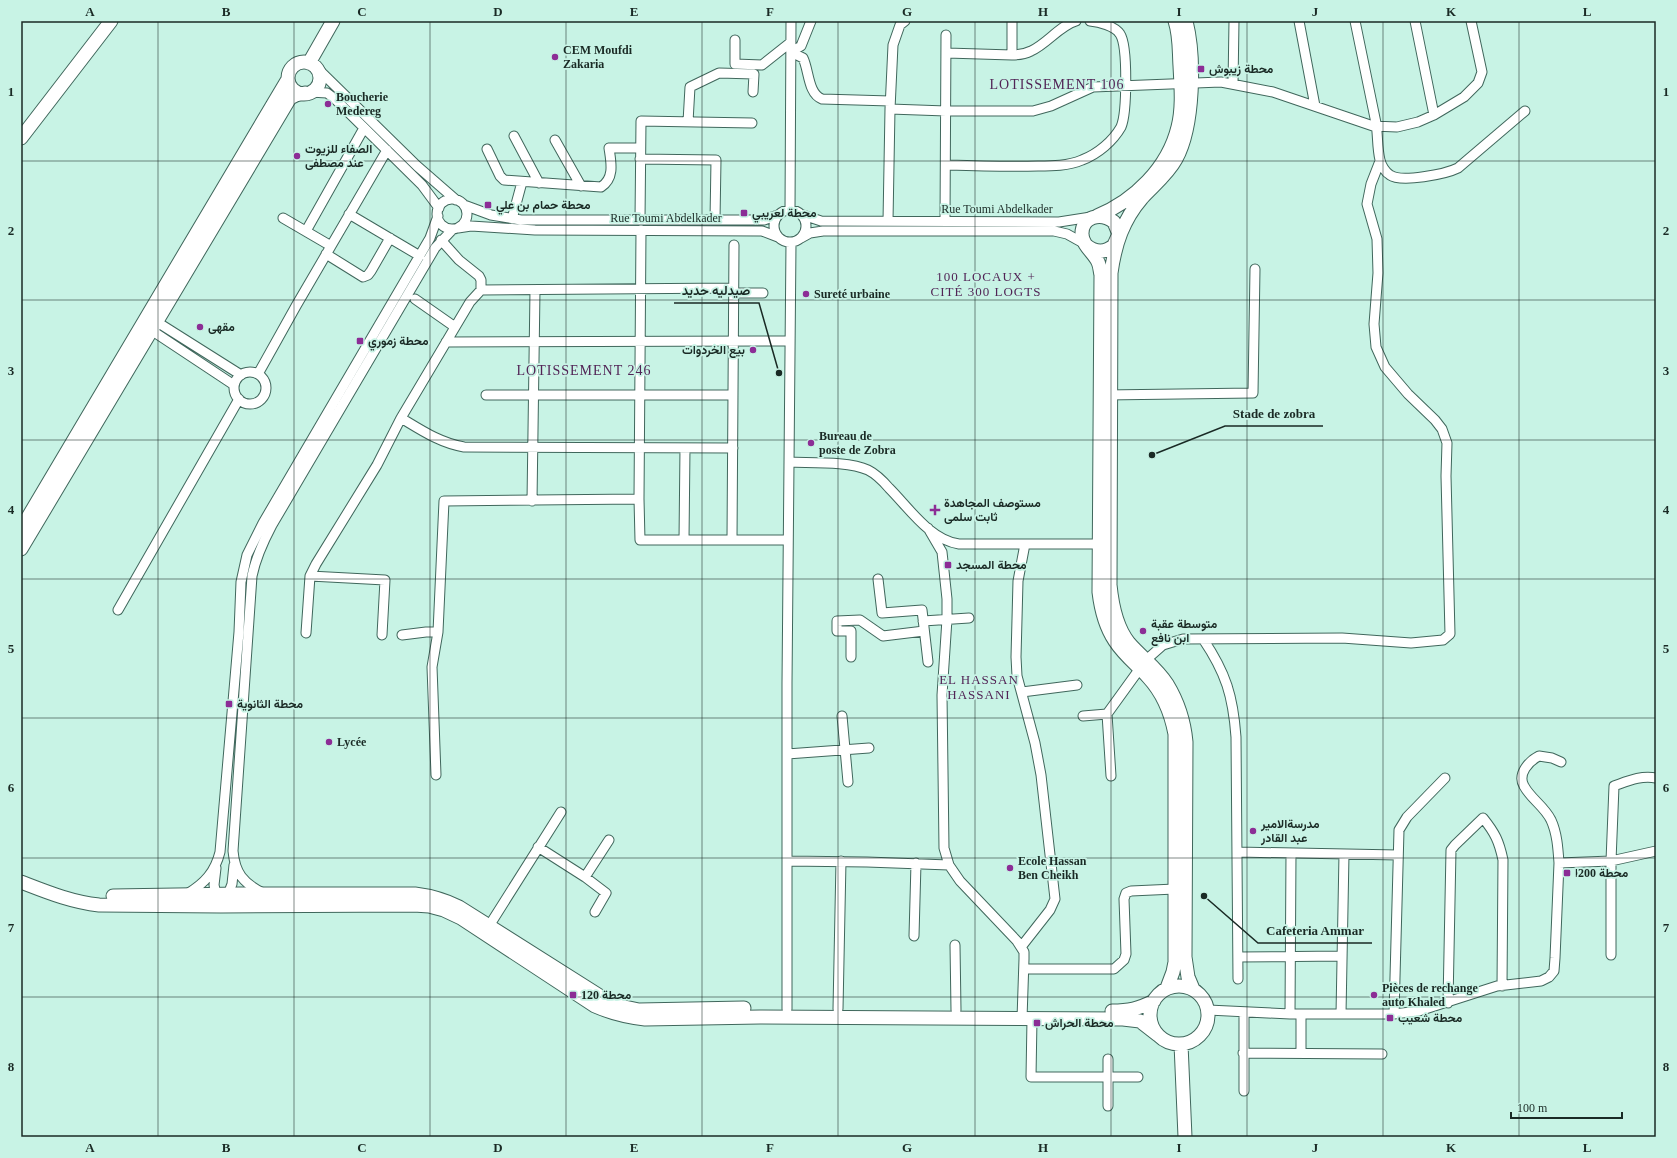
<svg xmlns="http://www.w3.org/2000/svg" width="1677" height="1158" font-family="'Times New Roman',Vazirmatn,serif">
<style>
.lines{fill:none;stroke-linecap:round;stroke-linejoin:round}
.street-casing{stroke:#40675c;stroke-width:11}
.secondary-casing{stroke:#40675c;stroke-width:15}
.street{stroke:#fff;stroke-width:9}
.secondary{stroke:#fff;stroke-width:13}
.grid{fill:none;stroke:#1a2a25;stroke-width:1;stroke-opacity:0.55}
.poi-dot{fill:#8c2d96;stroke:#c8f3e5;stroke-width:1.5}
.labels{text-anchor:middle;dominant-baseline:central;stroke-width:3.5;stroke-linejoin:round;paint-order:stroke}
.poi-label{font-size:12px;font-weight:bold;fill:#1a2a25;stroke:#c8f3e5;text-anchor:start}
.street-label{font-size:12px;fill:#1a2a25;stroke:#c8f3e5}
.neighbourhood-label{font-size:13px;letter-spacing:1px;fill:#512456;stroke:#c8f3e5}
.quarter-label{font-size:14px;letter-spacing:1px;fill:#512456;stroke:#c8f3e5}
.leader{fill:none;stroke:#1a2a25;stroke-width:1.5}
.callout-dot{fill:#1a2a25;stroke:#c8f3e5;stroke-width:1.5}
.callout-label{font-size:13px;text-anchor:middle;font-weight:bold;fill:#1a2a25;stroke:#c8f3e5;stroke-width:3.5;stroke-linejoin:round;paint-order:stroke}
.neatline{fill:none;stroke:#1a2a25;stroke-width:1.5}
.grid-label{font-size:13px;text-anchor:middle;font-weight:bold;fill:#1a2a25}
</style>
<rect width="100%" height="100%" fill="#c8f3e5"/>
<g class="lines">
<defs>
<path id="street" d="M811 21 801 46 791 52 803 58C809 70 808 94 822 99L890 101
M1012 21V55
M1299 21 1315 106
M1355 21C1362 55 1369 89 1376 123 1378 135 1377 148 1380 160 1381 165 1385 172 1390 175 1401 183 1446 174 1458 168L1525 111
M1415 21 1434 115
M735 40V64L762 65 791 42
M947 53 1012 55C1019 55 1025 54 1031 51 1047 44 1059 26 1076 21
M316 67 417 166 456 200
M1233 84 1234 21
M310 92 327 93 335 99 422 185 439 208
M890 109 946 111H1033L1051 106 1093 87 1221 82 1273 92 1373 126 1397 127 1418 122 1434 115 1464 97 1478 83 1482 72 1471 21
M688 122 690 87 719 73 754 74 753 92
M514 136 539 183
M555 140 581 186
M487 149 500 176 504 180 601 187C615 178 611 162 609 148H640
M640 159 716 160 715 220
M946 165C977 166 1007 167 1038 166 1052 166 1068 166 1082 160 1098 154 1113 141 1121 127 1127 113 1128 46 1120 34 1115 26 1099 22 1090 21
M437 214a15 15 0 1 1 30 0a15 15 0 1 1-30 0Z
M464 205 491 215 521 220H764L778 215
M774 226a16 16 0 1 1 32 0a16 16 0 1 1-32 0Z
M790 210 791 21
M349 214 420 256
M803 215 821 221 1059 222 1091 217
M283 218 331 246
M512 219 522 182
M640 220 641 121 752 123
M888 221 890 109 893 45 900 25 905 21
M945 221 946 35
M458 228 471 226 535 230 762 231 778 237
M306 231 364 128
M801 238 810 233 823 231H1054L1067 234 1085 244
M441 240 459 260 479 276 481 280V290
M326 254 363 277 368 275 371 271 390 238
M733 293H763
M415 299 455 327
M157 322 241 375
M151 330 234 385
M446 342 790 341
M234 388a16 16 0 1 1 32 0a16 16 0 1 1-32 0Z
M258 374 296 306 387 150
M486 395H733
M1105 395 1253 393 1255 269
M401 418C421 430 440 443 464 447L733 448
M789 462C811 463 849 461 868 470 876 474 883 481 889 488 909 508 930 540 959 544H1104
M639 499 641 230
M532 501 535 290
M928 528 942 552 947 599V619L942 695 944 848 949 865 960 881 1017 941 1024 952V959L1022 1019
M732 539 734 245
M684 540 685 448
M310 576 385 580 382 635
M878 579 882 613 922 610 928 662
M118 610 239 399
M923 621 969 618
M306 633 310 576 316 564 377 465 401 418 470 302 481 290 733 288
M402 635 426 632H438L444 501 639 499 640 540H788
M1203 639C1226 673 1233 696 1236 737L1238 979
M851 657V631H837V621L860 620 883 636 924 631
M1022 692 1077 685
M1107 714 1146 660 1163 645 1183 639 1342 638 1411 643 1443 640 1450 634 1446 476 1447 443 1442 429 1435 420 1408 394 1385 367 1376 347 1374 324 1378 273 1377 239 1367 204 1371 184 1380 161
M842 716 848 782
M1083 716 1107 714 1111 776
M787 754 869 748
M436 775 432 667 438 632
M538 847 585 877 606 893 595 912
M1238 852 1398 855
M787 861 867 862 949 865
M1559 863C1558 848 1557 833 1551 820 1544 806 1531 799 1524 786 1517 774 1529 761 1539 756L1552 758 1561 762
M216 868 214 885 217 899
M585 877 609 840
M263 893C243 883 235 873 233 851L252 576C256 557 263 542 272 525L435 248 453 229
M187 894C205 883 215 872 220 852L239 632 241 582 247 555 263 523 430 238 438 216
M227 897 232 884 234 865
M489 926 561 812
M914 936 916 863
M955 945 956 1010
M1021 947 1050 910 1055 899 1041 775 1035 743 1017 676 1016 657 1018 581 1025 544
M1611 955V861L1614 786C1628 781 1641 775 1656 778
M1238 957 1342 956
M1024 969H1114L1124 960 1126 954 1124 899 1126 893 1131 891 1175 889
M1448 1003 1451 850 1455 845 1483 818C1495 833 1499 841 1503 860L1502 986
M787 1009V683L791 243
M838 1009 841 861
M1208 1010 1290 1014H1394L1419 1011 1497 986 1541 981 1549 977 1554 971 1555 958 1559 863 1611 861 1656 851
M1290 1014 1291 853
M1301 1014V1053
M1341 1014 1344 854
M1394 1014 1399 830 1407 817 1445 778
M1032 1019 1031 1077H1138
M1243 1053 1382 1054
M1244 1091V1013
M1108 1106V1059"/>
<path id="secondary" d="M1186 21C1195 57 1194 126 1176 159 1168 174 1154 185 1142 198 1123 220 1115 244 1111 273L1110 585C1112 605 1116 627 1129 643 1141 657 1157 668 1167 684 1178 702 1184 720 1186 742L1185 957 1188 977 1193 989
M288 78a16 16 0 1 1 32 0a16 16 0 1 1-32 0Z
M309 63 333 21
M21 138 111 21
M1097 216C1134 201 1168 168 1178 127 1183 108 1181 86 1180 66 1179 51 1180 36 1175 21
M1086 245C1096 253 1105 253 1114 245L1119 234 1114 222C1101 212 1081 216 1082 235 1083 246 1094 253 1098 262 1100 266 1100 271 1101 275L1099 592C1101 609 1105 626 1115 641 1124 655 1137 665 1148 677 1163 693 1171 713 1175 734V962L1173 972 1167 988
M21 529 288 79
M21 549 290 98 296 95 305 93
M21 882C47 892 71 902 99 905L221 906 414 905 429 906 444 910 461 918 595 1006C611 1013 627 1017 645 1019L760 1017 1123 1019 1140 1021 1158 1035
M113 896 239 894H415C431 896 445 900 459 907L603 998 620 1006 639 1010 744 1008
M1150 1015a29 29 0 1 1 58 0a29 29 0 1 1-58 0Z
M1112 1011C1129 1011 1138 1009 1154 1001
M1181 1044 1185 1137"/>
</defs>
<use href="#street" class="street-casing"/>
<use href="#secondary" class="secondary-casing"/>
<use href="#street" class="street"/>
<use href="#secondary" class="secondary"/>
</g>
<path class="grid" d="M158 21V1137M294 21V1137M430 21V1137M566 21V1137M702 21V1137M838 21V1137M975 21V1137M1111 21V1137M1247 21V1137M1383 21V1137M1519 21V1137M21 161H1656M21 300H1656M21 440H1656M21 579H1656M21 718H1656M21 858H1656M21 997H1656"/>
<g class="poi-dot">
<circle cx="555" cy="57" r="4"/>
<rect x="1197" y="65" width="8" height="8" rx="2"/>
<circle cx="328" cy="104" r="4"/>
<circle cx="297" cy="156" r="4"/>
<rect x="484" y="201" width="8" height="8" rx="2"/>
<rect x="740" y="209" width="8" height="8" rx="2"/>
<circle cx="806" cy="294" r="4"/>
<circle cx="200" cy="327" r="4"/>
<rect x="356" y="337" width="8" height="8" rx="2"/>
<circle cx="753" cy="350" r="4"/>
<circle cx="811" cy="443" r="4"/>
<path d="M933 504h4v4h4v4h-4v4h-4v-4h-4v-4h4z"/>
<rect x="944" y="561" width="8" height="8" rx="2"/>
<circle cx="1143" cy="631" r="4"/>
<rect x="225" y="700" width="8" height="8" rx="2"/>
<circle cx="329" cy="742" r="4"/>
<circle cx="1253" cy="831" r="4"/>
<circle cx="1010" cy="868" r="4"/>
<rect x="1563" y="869" width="8" height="8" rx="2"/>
<rect x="569" y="991" width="8" height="8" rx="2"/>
<circle cx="1374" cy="995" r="4"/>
<rect x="1386" y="1014" width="8" height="8" rx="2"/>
<rect x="1033" y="1019" width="8" height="8" rx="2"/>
</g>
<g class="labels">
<g class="poi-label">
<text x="563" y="50">CEM Moufdi<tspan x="563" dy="14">Zakaria</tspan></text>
<text x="1209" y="69">محطة زيبوش</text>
<text x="336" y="97">Boucherie<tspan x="336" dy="14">Medereg</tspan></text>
<text x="305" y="149">الصفاء للزيوت<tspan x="305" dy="14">عند مصطفى</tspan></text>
<text x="496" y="205">محطة حمام بن علي</text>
<text x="752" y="213">محطة لعريبي</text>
<text x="814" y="294">Sureté urbaine</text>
<text x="208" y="327">مقهى</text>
<text x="368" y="341">محطة زموري</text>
<text x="745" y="350" text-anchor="end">بيع الخردوات</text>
<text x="819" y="436">Bureau de<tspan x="819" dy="14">poste de Zobra</tspan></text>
<text x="944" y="503">مستوصف المجاهدة<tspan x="944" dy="14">ثابت سلمى</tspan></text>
<text x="956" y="565">محطة المسجد</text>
<text x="1151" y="624">متوسطة عقبة<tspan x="1151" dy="14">ابن نافع</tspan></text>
<text x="237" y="704">محطة الثانوية</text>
<text x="337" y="742">Lycée</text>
<text x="1261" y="824">مدرسةالامير<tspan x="1261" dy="14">عبد القادر</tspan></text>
<text x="1018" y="861">Ecole Hassan<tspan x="1018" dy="14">Ben Cheikh</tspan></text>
<text x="1575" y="873">محطة 200ا</text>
<text x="1382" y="988">Pièces de rechange<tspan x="1382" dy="14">auto Khaled</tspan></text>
<text x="581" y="995">محطة 120</text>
<text x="1398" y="1018">محطة شعيب</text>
<text x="1045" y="1023">محطة الحراش</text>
</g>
<g class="street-label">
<text x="997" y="209">Rue Toumi Abdelkader</text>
<text x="666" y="218">Rue Toumi Abdelkader</text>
</g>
<g class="neighbourhood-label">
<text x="986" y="276">100 LOCAUX +<tspan x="986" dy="15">CITÉ 300 LOGTS</tspan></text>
<text x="979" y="679">EL HASSAN<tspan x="979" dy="15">HASSANI</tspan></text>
</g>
<g class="quarter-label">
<text x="1057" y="84">LOTISSEMENT 106</text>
<text x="584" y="370">LOTISSEMENT 246</text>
</g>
</g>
<path class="leader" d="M779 373L759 303H674M1152 455L1225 426H1323M1204 896L1258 943H1372"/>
<g class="callout-dot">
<circle cx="779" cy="373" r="4"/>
<circle cx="1152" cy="455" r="4"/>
<circle cx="1204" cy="896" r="4"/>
</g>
<g class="callout-label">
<text x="716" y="295">صيدليه حديد</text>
<text x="1274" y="418">Stade de zobra</text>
<text x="1315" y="935">Cafeteria Ammar</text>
</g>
<rect width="1677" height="1158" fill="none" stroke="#c8f3e5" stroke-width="44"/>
<path d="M1511 1112v6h111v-6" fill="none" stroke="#1a2a25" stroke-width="2"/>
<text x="1517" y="1112" font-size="12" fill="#1a2a25" stroke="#c8f3e5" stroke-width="3" paint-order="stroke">100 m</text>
<rect x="22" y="22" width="1633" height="1114" class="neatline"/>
<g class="grid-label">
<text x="90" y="16">A</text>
<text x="226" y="16">B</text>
<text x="362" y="16">C</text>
<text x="498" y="16">D</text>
<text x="634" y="16">E</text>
<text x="770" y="16">F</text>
<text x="907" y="16">G</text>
<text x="1043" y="16">H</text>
<text x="1179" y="16">I</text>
<text x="1315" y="16">J</text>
<text x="1451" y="16">K</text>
<text x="1587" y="16">L</text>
<text x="11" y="96">1</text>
<text x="1666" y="96">1</text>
<text x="11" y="235">2</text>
<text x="1666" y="235">2</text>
<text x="11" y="375">3</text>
<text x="1666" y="375">3</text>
<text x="11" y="514">4</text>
<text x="1666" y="514">4</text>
<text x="11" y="653">5</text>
<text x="1666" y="653">5</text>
<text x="11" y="792">6</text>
<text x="1666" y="792">6</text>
<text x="11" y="932">7</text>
<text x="1666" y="932">7</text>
<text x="11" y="1071">8</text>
<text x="1666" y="1071">8</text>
<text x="90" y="1152">A</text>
<text x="226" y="1152">B</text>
<text x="362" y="1152">C</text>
<text x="498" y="1152">D</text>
<text x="634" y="1152">E</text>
<text x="770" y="1152">F</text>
<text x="907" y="1152">G</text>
<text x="1043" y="1152">H</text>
<text x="1179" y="1152">I</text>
<text x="1315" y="1152">J</text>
<text x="1451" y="1152">K</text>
<text x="1587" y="1152">L</text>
</g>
</svg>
